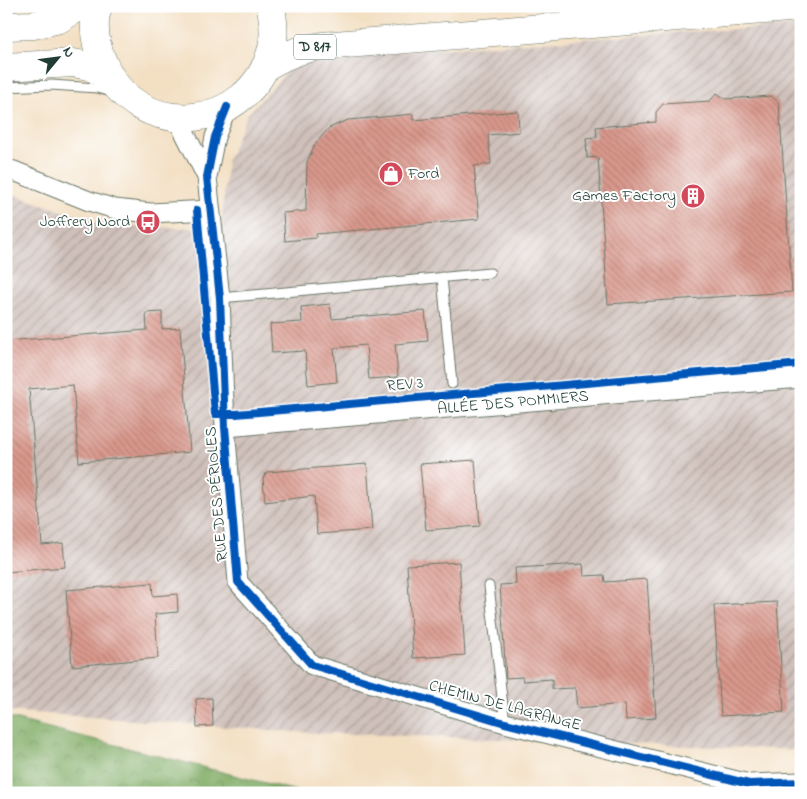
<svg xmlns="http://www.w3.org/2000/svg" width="807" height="799" font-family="'Indie Flower',sans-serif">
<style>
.industrial{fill:url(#industrial-furrows)}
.forest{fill:url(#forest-crowns);stroke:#4e744b}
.building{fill:url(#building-back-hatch)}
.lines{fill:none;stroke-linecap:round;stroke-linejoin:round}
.service-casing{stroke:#697666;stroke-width:11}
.minor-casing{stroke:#697666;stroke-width:21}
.primary-casing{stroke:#697666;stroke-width:29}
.service{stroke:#fff;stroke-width:9}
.minor{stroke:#fff;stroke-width:19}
.primary{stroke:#fff;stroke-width:28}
.cycleway-casing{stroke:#fff;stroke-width:11}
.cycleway{stroke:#0057b8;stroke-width:8}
.labels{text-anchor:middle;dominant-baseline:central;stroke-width:4;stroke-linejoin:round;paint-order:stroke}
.shield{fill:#fff;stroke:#627771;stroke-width:1}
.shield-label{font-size:15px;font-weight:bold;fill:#1f3d34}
.poi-label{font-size:16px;fill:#1f3d34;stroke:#fff;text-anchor:end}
.street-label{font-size:16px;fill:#1f3d34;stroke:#fff}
</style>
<defs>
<pattern id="industrial-furrows" width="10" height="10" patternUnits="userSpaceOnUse" patternTransform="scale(1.25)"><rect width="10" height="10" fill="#cfc0ba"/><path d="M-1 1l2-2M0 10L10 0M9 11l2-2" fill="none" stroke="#a79d98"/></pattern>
<pattern id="forest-crowns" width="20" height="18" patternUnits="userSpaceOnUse" patternTransform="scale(1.25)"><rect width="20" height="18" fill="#7eaa62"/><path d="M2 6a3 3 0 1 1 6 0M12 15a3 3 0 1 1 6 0" fill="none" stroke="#678c52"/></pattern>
<pattern id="building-back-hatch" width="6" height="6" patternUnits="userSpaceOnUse" patternTransform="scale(1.25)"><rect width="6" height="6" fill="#da988c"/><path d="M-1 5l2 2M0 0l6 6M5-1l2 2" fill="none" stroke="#b07d73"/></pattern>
</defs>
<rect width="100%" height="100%" fill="#fff"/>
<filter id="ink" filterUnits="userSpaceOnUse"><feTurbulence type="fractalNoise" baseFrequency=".02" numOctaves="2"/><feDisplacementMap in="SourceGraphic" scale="10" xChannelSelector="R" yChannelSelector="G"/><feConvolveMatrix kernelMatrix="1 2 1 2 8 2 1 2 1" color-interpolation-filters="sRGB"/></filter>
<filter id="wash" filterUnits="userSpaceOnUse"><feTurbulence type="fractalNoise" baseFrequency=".0096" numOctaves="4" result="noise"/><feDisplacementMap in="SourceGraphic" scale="20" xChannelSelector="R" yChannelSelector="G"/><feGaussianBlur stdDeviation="1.12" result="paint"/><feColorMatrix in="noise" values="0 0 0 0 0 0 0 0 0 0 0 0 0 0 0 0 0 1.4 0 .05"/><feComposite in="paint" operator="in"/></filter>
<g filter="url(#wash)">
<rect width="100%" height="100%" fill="#f3dfc2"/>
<path class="industrial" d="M801 26V750L297 732 6 711V192L109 227 221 228 227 161 247 115 292 66 338 56 684 32Z"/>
<path class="forest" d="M6 717 301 792 302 793H6Z"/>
<g id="blocks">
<path class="building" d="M717 93 725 99 771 96 779 103 792 292 608 304 598 157 587 158 586 138 597 137 596 127 656 122V112L663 104 710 101Z
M518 111 519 132 488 135 491 164 474 166 479 219 316 234V238L285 241 283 213 306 211 307 162 315 144 329 128 348 120 372 118 413 114V120Z
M330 304 332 319 425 311 428 341 395 344 398 377 369 379 366 345 334 348 337 382 308 385 305 351 272 353 270 324 302 322 301 307Z
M162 312V329L180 328 190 452 79 462 73 385 29 389 42 545 63 543 65 567 6 572V341L147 330 146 313Z
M475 460 480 526 426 530 420 464Z
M367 464 372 530 317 534 314 496 265 502 263 478 267 472Z
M459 562 465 655 413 658 407 565Z
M583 564 584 576 604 575 605 582 647 579 656 718 626 720 625 704 577 708 575 688 552 689V679L523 681 522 677 506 678 500 585 516 584 515 568Z
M152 583 153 596 177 594 178 612 155 614 158 658 72 666 66 590Z
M777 602 784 712 721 716 714 605Z
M212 698 213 726 197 727 196 699Z"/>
</g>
</g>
<g filter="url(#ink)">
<use href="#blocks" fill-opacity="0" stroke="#697666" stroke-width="1"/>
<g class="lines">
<defs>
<path id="service" d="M6 87 51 85 97 88 115 93
M442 277 452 384
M220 298 490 273
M489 586 505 723"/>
<path id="minor" d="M227 107 215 137 207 177 220 298 225 427 238 582 312 665 505 723 749 784 801 782
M177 118 207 177
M6 169 14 171 89 201 115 209 150 213 210 210
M225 427 801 378"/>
<path id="primary" d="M98 6C97 11 95 16 95 21 94 35 97 49 103 62 135 143 251 133 272 48 275 34 273 20 271 6
M6 26 33 25 59 19 80 6
M6 67 73 63 89 66 108 75
M265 67C285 55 300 49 322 46L801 7"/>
</defs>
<use href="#service" class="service-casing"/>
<use href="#minor" class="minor-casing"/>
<use href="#primary" class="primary-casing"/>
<use href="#service" class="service"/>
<use href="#minor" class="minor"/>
<use href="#primary" class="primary"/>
<defs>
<path id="cycleway" d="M227 107 215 137 207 177 220 298 225 427 238 582 312 665 505 723 749 784 801 782
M197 210 215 414H236L801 364"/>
</defs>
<use href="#cycleway" class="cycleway-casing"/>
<use href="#cycleway" class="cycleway"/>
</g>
</g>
<defs>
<symbol id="shop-disc" viewBox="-11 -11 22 22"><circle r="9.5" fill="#d1495b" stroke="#fff"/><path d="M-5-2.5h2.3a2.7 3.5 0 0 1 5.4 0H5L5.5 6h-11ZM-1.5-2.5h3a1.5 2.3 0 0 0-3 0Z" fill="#fff"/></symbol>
<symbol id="building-disc" viewBox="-11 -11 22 22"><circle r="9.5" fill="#d1495b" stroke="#fff"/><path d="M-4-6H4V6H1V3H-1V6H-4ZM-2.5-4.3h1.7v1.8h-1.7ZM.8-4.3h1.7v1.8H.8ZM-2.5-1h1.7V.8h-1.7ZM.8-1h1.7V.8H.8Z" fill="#fff"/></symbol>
<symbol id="bus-disc" viewBox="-11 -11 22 22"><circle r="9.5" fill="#d1495b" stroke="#fff"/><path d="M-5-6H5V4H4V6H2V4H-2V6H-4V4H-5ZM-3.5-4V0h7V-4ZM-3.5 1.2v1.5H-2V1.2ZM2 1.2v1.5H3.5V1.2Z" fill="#fff"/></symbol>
</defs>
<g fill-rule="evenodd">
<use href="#shop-disc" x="377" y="160" width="28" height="28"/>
<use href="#building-disc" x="679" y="182" width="28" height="28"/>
<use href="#bus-disc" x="134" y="208" width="28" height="28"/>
</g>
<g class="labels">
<rect class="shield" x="294" y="34.5" width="42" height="25" rx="4"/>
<g class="shield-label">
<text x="315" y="47">D 817</text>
</g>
<g class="poi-label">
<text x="408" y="174" text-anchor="start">Ford</text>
<text x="676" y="196">Games Factory</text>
<text x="130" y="222">Joffrery Nord</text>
</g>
<g class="street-label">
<text transform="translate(405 385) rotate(-5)">REV 3</text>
<text transform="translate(513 403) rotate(-5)">ALLÉE DES POMMIERS</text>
<text transform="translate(217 494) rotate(-95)">RUE DES PÉRIOLES</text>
<text transform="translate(505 706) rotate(15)">CHEMIN DE LAGRANGE</text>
</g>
</g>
<rect width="807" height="799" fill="none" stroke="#fff" stroke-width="25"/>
<g transform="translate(58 58) rotate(61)" stroke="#ffffff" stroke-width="4" paint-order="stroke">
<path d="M0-4L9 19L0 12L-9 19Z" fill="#1f3d34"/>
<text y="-8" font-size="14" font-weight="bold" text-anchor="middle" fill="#1f3d34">N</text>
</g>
</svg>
